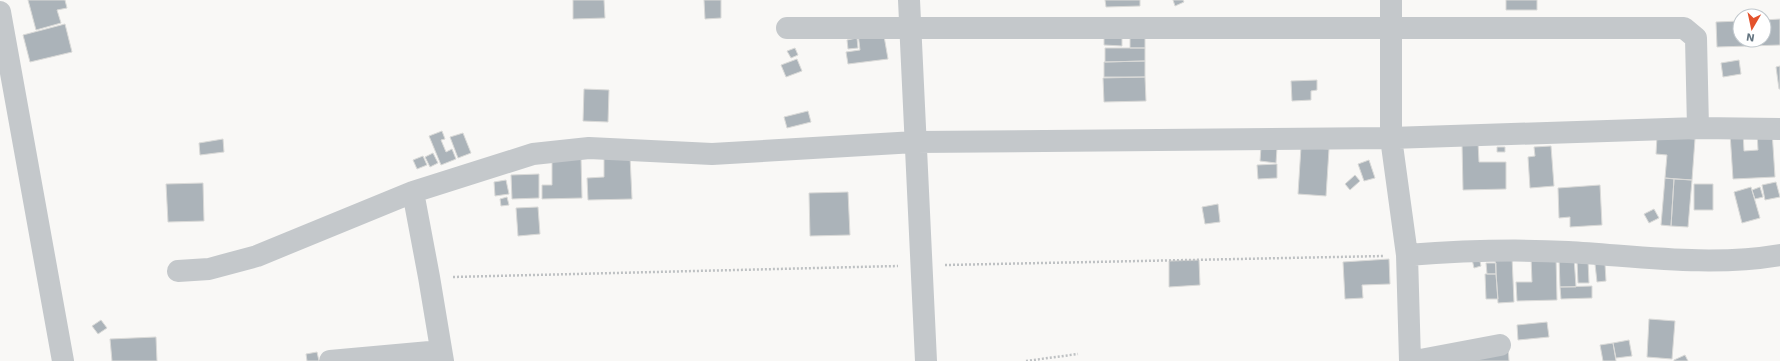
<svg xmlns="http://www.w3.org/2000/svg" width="1780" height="361" font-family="'Work Sans',sans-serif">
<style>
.building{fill:#abb3b9;stroke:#dadad8}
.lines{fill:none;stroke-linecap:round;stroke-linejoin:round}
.path{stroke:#bec1c3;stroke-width:2.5;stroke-dasharray:2 2;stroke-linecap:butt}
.minor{stroke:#c4c8cb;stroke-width:22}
</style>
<rect width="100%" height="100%" fill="#f9f8f6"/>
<path class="building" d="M28 0H65L67 8 57 10 61 23 36 30Z
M573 0H604L605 18 573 19Z
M704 0H721V18L705 19Z
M1105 0H1140V6L1106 7Z
M1173 0H1183L1184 2 1175 6Z
M1506 0H1537V10H1506Z
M1780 19V45L1717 47 1716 22 1740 21V40H1764V20Z
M65 24 72 52 30 62 23 35Z
M1104 30H1122V46L1104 45Z
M858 33 884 36 888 59 848 64 846 52 860 50Z
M1130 35H1145V48H1130Z
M857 38 858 48 848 49 847 40Z
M795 48 798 55 791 58 787 51Z
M1105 48H1145V61L1105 62Z
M797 59 802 71 786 77 781 65Z
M1739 60 1741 74 1723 77 1721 63Z
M1145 61V77H1104V62Z
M1780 66V89H1779L1776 67Z
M1145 77 1146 101 1104 102 1103 78Z
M1317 80V90L1311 91V100L1292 101 1291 81Z
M584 89 609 90 608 122 583 121Z
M808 111 811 122 787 128 784 117Z
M442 131 445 139 441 140 446 152 452 149 456 159 441 165 429 136Z
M1772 131 1775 177 1733 179 1730 133 1743 132 1744 151 1758 150 1757 132Z
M463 133 471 153 458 158 450 137Z
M1657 136 1695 139 1692 180 1665 178 1667 155 1656 154Z
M223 139 224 152 200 155 199 143Z
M1478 142 1479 162H1506V189L1463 190 1462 143Z
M1551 146 1554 186 1530 188 1528 157 1535 156 1534 147Z
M1261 147 1277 148 1276 163 1260 161Z
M1301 147 1329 149 1326 196 1298 194Z
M1497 147H1505V152H1497Z
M433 153 438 163 430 167 425 157Z
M423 156 427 165 417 169 413 160Z
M630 156 632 199 588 200 587 178 604 177V157Z
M581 158 582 198 542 199V185H552V159Z
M1369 160 1375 178 1364 181 1358 164Z
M1277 164V178L1258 179 1257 165Z
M539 174V198L512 199 511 175Z
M1355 175 1360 181 1350 190 1345 184Z
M1665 178 1674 179 1671 226 1661 225Z
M1674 179 1692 180 1688 227 1671 226Z
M506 180 509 194 495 196 494 182Z
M1776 182 1780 197 1765 200 1762 185Z
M203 183 204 221 168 222 166 184Z
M1694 184H1713V210H1694Z
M1600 185 1602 225 1570 227V217L1559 218 1558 188Z
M1751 187 1760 218 1742 223 1734 192Z
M1760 187 1763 197 1755 199 1752 190Z
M848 192 850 235 810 236 809 193Z
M507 197 509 205 501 206 500 199Z
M1218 204 1220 222 1205 224 1202 207Z
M538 207 540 234 518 236 516 208Z
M1654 209 1659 218 1649 223 1644 214Z
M1556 256 1557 300 1517 301 1516 282H1532L1531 257Z
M1479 257 1481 266 1474 268 1472 259Z
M1512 257 1514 302 1498 303 1495 258Z
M1559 257H1574L1576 287H1560Z
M1389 259 1390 284 1362 285 1363 298 1345 299 1343 262Z
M1199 260 1200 285 1169 287V261Z
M1577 260H1588L1589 283H1578Z
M1486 263H1496V274H1487Z
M1595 264H1605L1606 281 1597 282Z
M1485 274H1496L1498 299H1486Z
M1592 286V298L1561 299 1560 287Z
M1649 319 1675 321 1672 359 1647 357Z
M101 320 107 328 98 334 92 326Z
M1547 322 1549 337 1518 340 1517 325Z
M156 337 157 361H112L110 339Z
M1629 340 1632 356 1616 358 1613 343Z
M1613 343 1616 361H1603L1600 345Z
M1508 346 1509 361H1462Z
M317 352 319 361H307L306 354Z
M1685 355 1688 361H1674V360Z"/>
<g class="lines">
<path class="path" d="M945 265 1384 256
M453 277 898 266
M1026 361 1078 354"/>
<path class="minor" d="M909 0 926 361
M1391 0V138L1407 255 1410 361
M0 12 63 361
M787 28H1684L1696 38 1698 128
M413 192 429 277 443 361
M1407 255C1460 251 1514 249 1568 252 1638 256 1710 267 1780 255
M178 271 209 269 257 256 413 192 533 154 589 148 712 154 915 142 1391 138 1698 128 1780 129
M330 361 441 351
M1415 361 1500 345"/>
</g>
<g transform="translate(1752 28) rotate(189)"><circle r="19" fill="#ffffff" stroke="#c1c8cd"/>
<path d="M0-3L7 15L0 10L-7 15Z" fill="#e3522c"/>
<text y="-6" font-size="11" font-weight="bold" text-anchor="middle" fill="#647581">N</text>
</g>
</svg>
